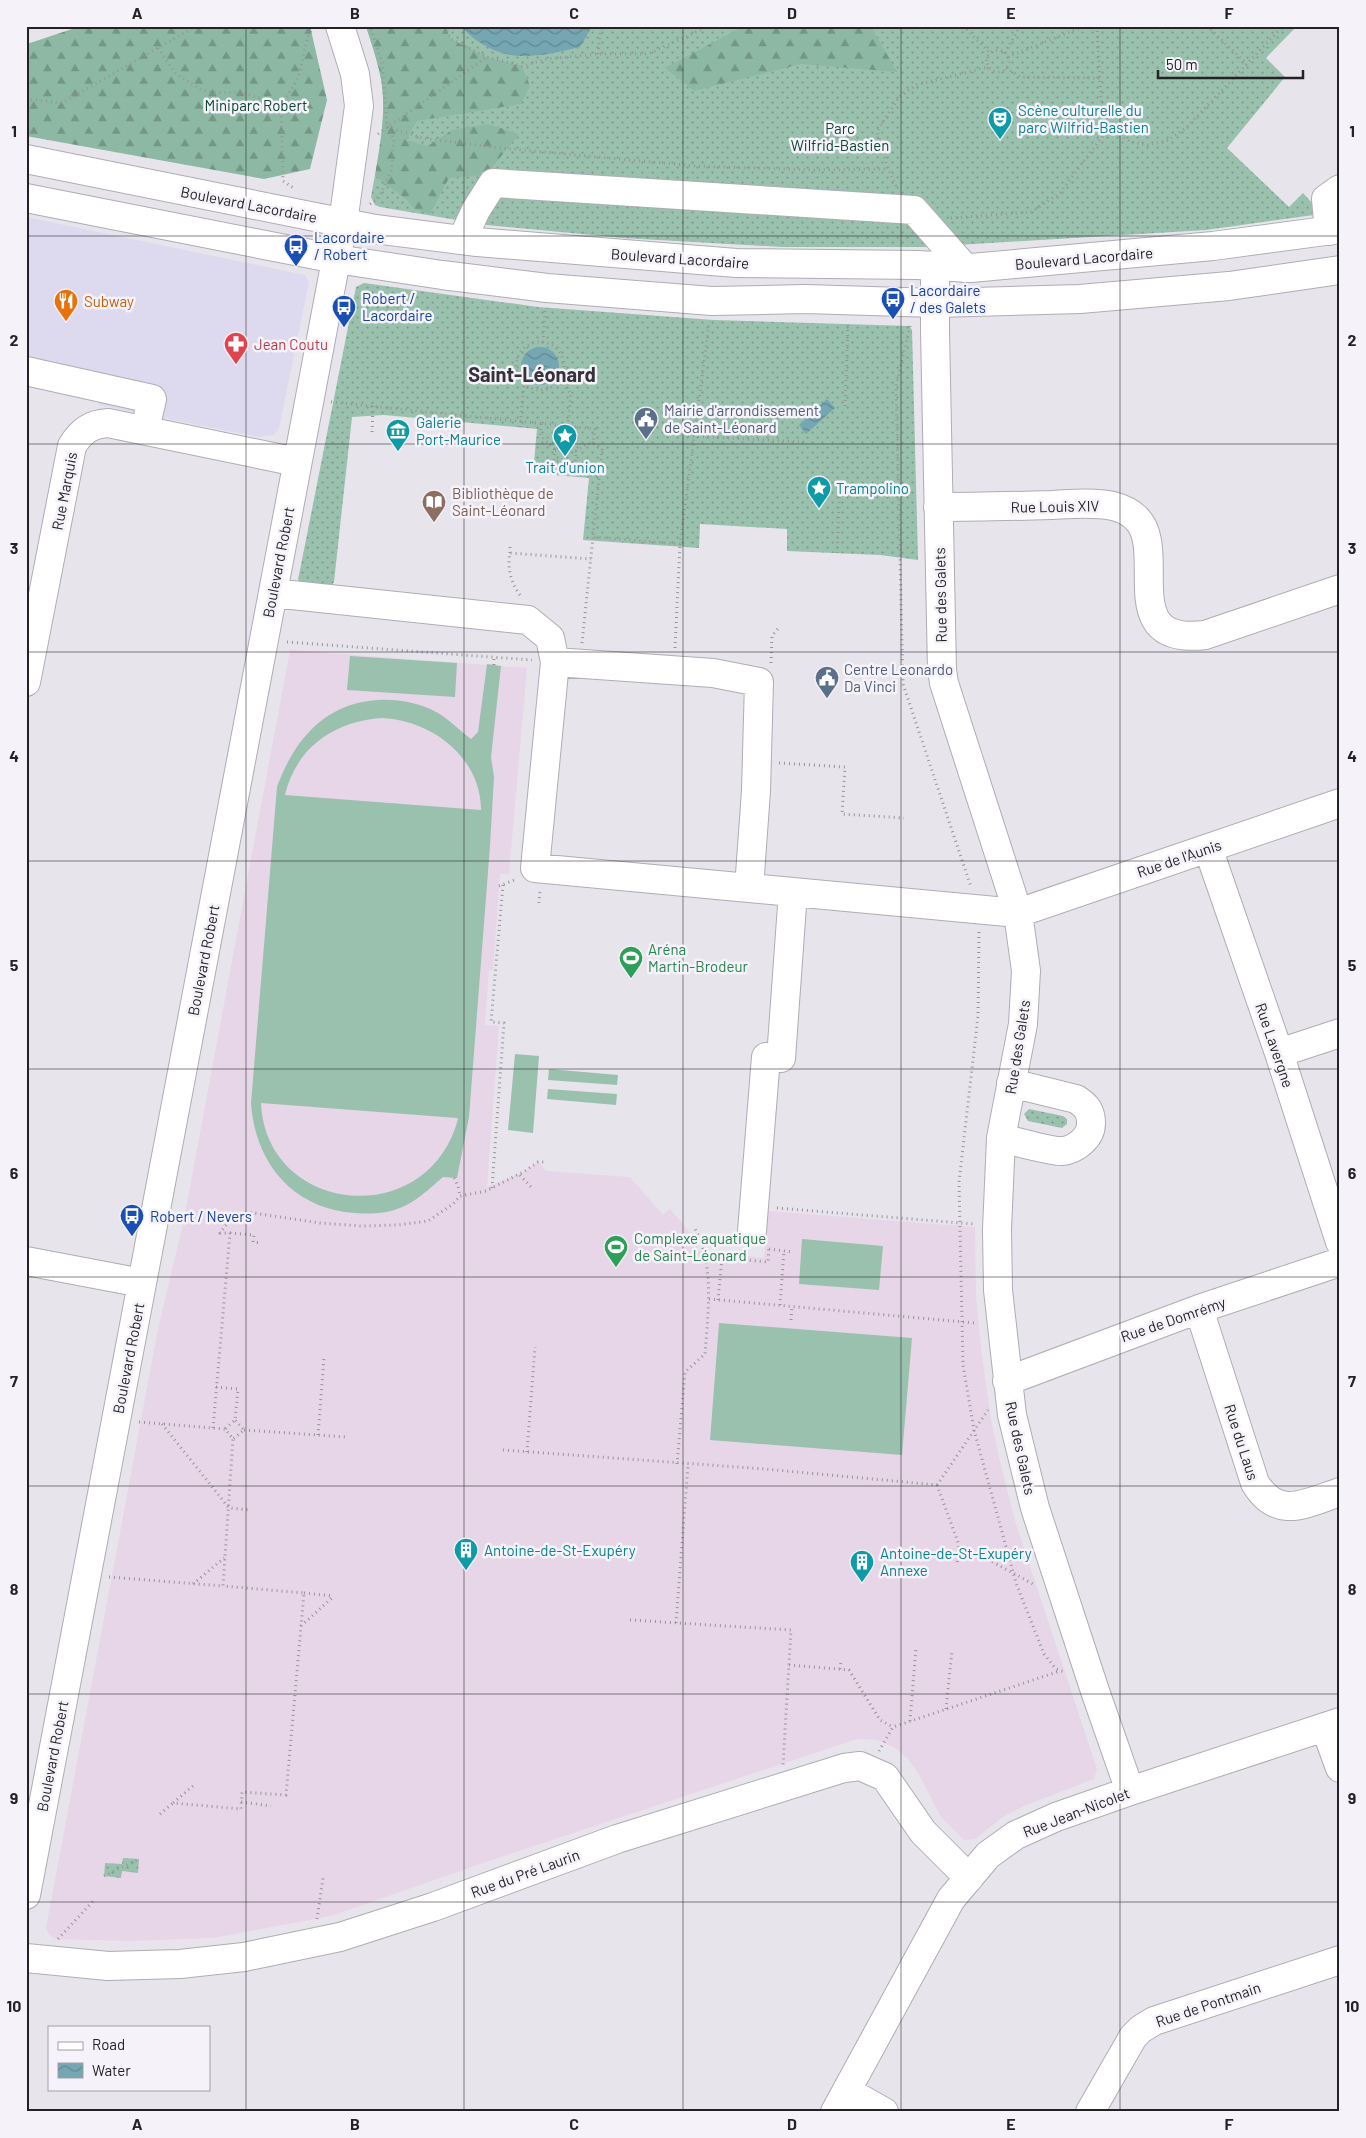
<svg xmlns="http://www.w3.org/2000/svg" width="1366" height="2138" font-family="Barlow,sans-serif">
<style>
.commercial{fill:#ddd9ef}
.education{fill:#e7d6e7}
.grass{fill:url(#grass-dots)}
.forest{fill:url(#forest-firs)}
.pitch{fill:#9ac1ae;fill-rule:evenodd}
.water{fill:url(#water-waves)}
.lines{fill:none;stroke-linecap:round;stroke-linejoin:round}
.minor-casing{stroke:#afacb4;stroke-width:30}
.major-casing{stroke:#afacb4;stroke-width:30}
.path{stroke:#97949a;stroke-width:3;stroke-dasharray:1 4;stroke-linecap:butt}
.minor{stroke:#fff;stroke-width:28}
.major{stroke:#fff;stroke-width:28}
.grid{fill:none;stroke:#232225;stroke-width:1;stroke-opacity:0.55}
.labels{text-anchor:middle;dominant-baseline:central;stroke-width:5;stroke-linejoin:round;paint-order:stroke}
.park-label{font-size:15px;fill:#0c4631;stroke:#f5f2f9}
.culture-label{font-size:15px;fill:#0d838f;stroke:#f5f2f9;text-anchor:start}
.street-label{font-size:15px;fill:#232225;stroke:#f5f2f9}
.transit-label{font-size:15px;fill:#164399;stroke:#f5f2f9;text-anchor:start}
.food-label{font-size:15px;fill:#c56008;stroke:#f5f2f9;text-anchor:start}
.health-label{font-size:15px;fill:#be3a42;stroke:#f5f2f9;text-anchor:start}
.service-label{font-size:15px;fill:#4e5e75;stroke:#f5f2f9;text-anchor:start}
.education-label{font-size:15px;fill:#785e54;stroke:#f5f2f9;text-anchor:start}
.leisure-label{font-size:15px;fill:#27864d;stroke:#f5f2f9;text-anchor:start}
.district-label{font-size:20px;font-weight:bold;fill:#353339;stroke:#f5f2f9}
.neatline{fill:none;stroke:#232225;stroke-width:2}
.grid-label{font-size:16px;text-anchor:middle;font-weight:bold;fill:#232225}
</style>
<defs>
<pattern id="grass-dots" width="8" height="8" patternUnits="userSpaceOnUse" patternTransform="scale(1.25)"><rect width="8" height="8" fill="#9ac1ae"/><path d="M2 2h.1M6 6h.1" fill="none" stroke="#7d9c8d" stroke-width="1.8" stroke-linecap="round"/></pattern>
<pattern id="forest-firs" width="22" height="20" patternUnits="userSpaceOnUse" patternTransform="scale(1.25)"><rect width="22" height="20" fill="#8db9a4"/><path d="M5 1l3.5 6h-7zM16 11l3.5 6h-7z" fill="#739685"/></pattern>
<pattern id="water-waves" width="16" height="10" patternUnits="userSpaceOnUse" patternTransform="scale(1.25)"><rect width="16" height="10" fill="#75a7b2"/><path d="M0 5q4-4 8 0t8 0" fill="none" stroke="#608891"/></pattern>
</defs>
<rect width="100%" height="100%" fill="#e8e4ec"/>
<path class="commercial" d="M26 217 305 275 309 282 279 428 274 435 259 437 99 405 97 394 26 379Z"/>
<path class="education" d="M290 650 527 668 509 874H500L493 970H489L485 1025 499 1026 487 1187 525 1171 538 1162 546 1171 630 1177 663 1215 670 1209 698 1242V1251L764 1258 768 1211 975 1227 976 1296 981 1348 991 1420 1001 1466 1015 1521 1097 1769 1094 1779 1024 1806 1003 1817 975 1839 964 1840 941 1817 918 1773 907 1758 895 1748 877 1740 857 1739 489 1861 331 1916 213 1938 128 1941 56 1939 49 1935 46 1928 158 1329 183 1224Z"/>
<path class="grass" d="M366 26H1297L1266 58 1285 77 1227 148 1289 207 1303 193 1313 204 1314 215 1206 230 925 247H783L623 238 486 225 380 207 375 205 371 197C377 164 385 131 383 97 382 73 373 49 366 26Z
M364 283 538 307 714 320 909 326 912 330 918 560 880 555 787 551V529L700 524 699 548 583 540 589 478 533 473 537 429 384 415 352 417 334 582 330 587 307 588 298 580 355 292 356 287Z
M1029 1109 1063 1116 1067 1119V1124L1062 1128 1028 1121 1024 1114Z
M123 1858 139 1859 138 1873 122 1871 121 1878 104 1876 105 1863 122 1864Z"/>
<path class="forest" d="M81 26H310L327 100 310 169 264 179 26 136V42L30 43Z
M366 26H445L451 39 487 57 522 66 530 86 521 104 417 121 406 140 428 146 452 130 488 124 519 134 486 175 449 178 430 214 414 209 407 200 375 176C379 150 384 125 383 98 383 74 373 49 366 26Z
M744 26H871L897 72 801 64 694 91 665 68Z"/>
<path class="pitch" d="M350 656 457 663 455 697 347 690Z
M487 664 501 666 491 757 494 777 490 846 469 1117 457 1178 443 1177C429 1189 415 1203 397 1209 384 1214 368 1214 355 1213 293 1209 255 1163 251 1103L277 787C294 740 325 703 378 700 399 699 420 703 438 713 450 720 460 731 471 739L478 732ZM382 718C431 720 481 757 481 810L285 795C296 748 334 721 382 718ZM261 1103 457 1118 458 1119C428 1232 266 1215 261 1103Z
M515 1054 539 1056 533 1133 508 1130Z
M549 1069 618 1075 617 1085 548 1080Z
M548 1089 617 1094 616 1105 547 1099Z
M802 1239 883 1246 879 1290 799 1284Z
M719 1323 912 1338 902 1455 710 1440Z"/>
<path class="water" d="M460 26H588L590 30 580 47C531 59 499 65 460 26Z
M521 366a19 19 0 1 1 38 0a19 19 0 1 1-38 0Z
M827 399 835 408 806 434 799 425Z"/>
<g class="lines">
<defs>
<path id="minor" d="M1329 231 1326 199 1340 189
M462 240 476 210 493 183 914 210 965 268
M935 265V331L942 670 944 683 1018 913 1026 971 1023 1024 1001 1138 997 1229 998 1290 1012 1415 1035 1508 1095 1691 1130 1791
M26 371 152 399 145 430
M938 507C976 507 1014 506 1052 505 1072 504 1093 502 1113 506 1121 508 1130 512 1136 518 1170 550 1114 646 1205 635L1340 589
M273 593 528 620 550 638 555 662 535 868 1018 913 1340 803
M555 662 713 673 759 682 756 791 749 888
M26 682 72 446C81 431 91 424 108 423L297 462
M1208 848 1279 1053 1340 1242
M1279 1053 1340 1033
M1001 1138C1014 1141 1052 1152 1062 1151 1076 1150 1091 1137 1091 1124 1091 1111 1087 1106 1076 1099L1011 1083
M752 1231 766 1057 781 1058 793 892
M26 1261 142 1283
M1199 1309 1255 1483C1278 1521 1306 1503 1340 1492
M1007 1381 1199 1309 1340 1262
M1325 1727 1340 1768
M26 1895 343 223 359 106 355 74 340 26
M26 1958 108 1966 180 1964 244 1957 340 1937 433 1907 617 1839 844 1768 860 1766 885 1777 923 1832 969 1878
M847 2091 884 2112
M835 2112 951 1899 988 1855 1016 1835 1056 1817 1130 1791 1340 1722
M1090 2112 1133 2037 1141 2029 1154 2021 1340 1960"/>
<path id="major" d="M26 159 375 229 477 242 736 263 917 265 971 268 1213 246 1340 229
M26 198 336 259 442 275 547 288 712 301 805 299 936 303 1080 299 1229 286 1340 270"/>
</defs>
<use href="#minor" class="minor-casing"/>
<use href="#major" class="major-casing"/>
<path class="path" d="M445 26 451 39 487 57 522 66 547 59 598 54H648L709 26
M963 26 990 53
M1097 26 1101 99 1107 122 1118 134 1131 142 1148 145 1169 140 1188 126 1283 26
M1207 26 1247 64
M158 48 174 72 201 90 216 93 241 92 281 105 283 181 295 189
M987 61a11 11 0 1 1 22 0a11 11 0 1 1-22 0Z
M1005 53 1020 26
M598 54 601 26
M1008 57 1085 26
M1006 68 1021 77 1100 78
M26 99 62 103 196 26
M281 105C288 94 296 84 300 71 305 54 304 43 313 26
M387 127 422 138 501 148 695 166 813 170 888 169
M378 134 487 57
M896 186 888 169 877 131 899 97 916 85 988 67
M370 204 378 199 391 171 394 139 387 126 382 63 370 26
M951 218 1031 212 1060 193 1110 126
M910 326 896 386 903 684 971 887
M543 342 545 311
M516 366a24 24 0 1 1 48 0a24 24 0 1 1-48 0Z
M559 380 571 394 568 426
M331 402 595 429 593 444
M845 406 848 323
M541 424 540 435 555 450
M520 427 524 384
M372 432 373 406
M688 436 805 442
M555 450 576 451 575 463 554 461Z
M576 451 588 443 596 444 602 450 593 537 680 544 709 324
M575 463 590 475 599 476
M510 553V545
M837 553 840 482
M520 595C511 583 507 568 510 553L591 559
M287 642 532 660
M582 643 593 537
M675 648 680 544
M771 663 772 636 780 626
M494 665V657
M779 763 845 767 842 814 904 818
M499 886 517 879
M539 903 540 891
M979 932 978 1016 959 1182 963 1365 974 1430 1016 1583 1044 1654 1056 1669 1064 1672
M520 1175 531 1187
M454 1178 458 1186 460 1196
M492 1188 504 1023 491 1022 503 885
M777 1208 973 1224
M230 1233 254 1235 253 1242 261 1243
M769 1249 792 1252
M705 1256 768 1262 769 1246
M709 1299 975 1323
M718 1300 722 1258
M780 1305 784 1251
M791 1320 792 1306
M216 1387 238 1389 235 1420 225 1429
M139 1422 225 1429 233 1439 244 1430 235 1420
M162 1424 229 1508 251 1510
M213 1428 230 1233H220L232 1217 247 1212 320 1223 361 1226 398 1225 428 1221 453 1204 460 1196 486 1191 525 1171 538 1162H547
M244 1430 347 1437
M318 1435 324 1358
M503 1450 765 1469 937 1485
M527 1452 535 1347
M677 1464 685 1372 705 1354C708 1313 715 1264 694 1227
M937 1485 988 1410
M937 1485 959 1545 957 1565
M958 1556 987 1559 1035 1585
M109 1577 223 1586 233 1439
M193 1584 224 1558
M304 1593 333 1596
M630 1620 791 1630 783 1765
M676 1623 688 1465
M301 1626 334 1596
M789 1665 849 1670 880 1720 893 1727
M840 1669 841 1661
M946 1709 952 1651
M910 1721 916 1648
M879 1751 893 1727 1060 1671
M193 1786 173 1803 241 1809 242 1792 286 1795 304 1593 223 1586
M241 1802 271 1806
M160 1814 173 1803
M104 1876 139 1859
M317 1919 323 1878
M58 1939 95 1899"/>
<use href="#minor" class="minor"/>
<use href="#major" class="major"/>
</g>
<path class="grid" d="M246 26V2112M464 26V2112M683 26V2112M901 26V2112M1120 26V2112M26 236H1340M26 444H1340M26 652H1340M26 861H1340M26 1069H1340M26 1277H1340M26 1486H1340M26 1694H1340M26 1902H1340"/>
<defs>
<symbol id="theatre-pin" viewBox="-11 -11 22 30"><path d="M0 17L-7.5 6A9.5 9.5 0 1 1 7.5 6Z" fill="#0f9aa8" stroke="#f5f2f9"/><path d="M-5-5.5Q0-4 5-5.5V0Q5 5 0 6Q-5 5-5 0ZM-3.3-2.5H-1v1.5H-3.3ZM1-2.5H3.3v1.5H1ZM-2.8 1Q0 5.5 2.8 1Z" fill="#fff"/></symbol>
<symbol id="bus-pin" viewBox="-11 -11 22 30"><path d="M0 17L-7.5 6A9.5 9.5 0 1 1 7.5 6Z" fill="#1a4fb4" stroke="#f5f2f9"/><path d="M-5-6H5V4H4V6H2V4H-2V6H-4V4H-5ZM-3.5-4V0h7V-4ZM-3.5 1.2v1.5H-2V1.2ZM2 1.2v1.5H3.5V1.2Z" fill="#fff"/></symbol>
<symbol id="restaurant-pin" viewBox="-11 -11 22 30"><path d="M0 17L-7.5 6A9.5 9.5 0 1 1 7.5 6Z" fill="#e8710a" stroke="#f5f2f9"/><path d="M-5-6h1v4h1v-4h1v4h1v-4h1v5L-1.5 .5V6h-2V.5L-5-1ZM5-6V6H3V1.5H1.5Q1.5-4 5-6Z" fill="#fff"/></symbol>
<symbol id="pharmacy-pin" viewBox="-11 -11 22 30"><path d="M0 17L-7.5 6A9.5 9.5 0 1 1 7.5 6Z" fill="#e0444e" stroke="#f5f2f9"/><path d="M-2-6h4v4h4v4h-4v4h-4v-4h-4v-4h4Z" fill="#fff"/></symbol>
<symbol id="civic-pin" viewBox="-11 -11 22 30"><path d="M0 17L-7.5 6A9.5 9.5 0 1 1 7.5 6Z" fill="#5c6f8a" stroke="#f5f2f9"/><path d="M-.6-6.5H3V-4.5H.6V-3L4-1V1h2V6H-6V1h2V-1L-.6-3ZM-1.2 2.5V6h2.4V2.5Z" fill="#fff"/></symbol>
<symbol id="museum-pin" viewBox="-11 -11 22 30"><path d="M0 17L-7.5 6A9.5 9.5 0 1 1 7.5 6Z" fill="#0f9aa8" stroke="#f5f2f9"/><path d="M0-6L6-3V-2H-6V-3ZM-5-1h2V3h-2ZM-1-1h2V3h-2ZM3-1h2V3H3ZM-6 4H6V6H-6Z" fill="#fff"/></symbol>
<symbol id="sight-pin" viewBox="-11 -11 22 30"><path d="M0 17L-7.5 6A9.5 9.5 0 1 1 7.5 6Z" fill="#0f9aa8" stroke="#f5f2f9"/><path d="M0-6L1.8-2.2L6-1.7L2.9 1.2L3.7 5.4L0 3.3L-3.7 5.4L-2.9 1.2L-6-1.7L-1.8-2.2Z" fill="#fff"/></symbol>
<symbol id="library-pin" viewBox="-11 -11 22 30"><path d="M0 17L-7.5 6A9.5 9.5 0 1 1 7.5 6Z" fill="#8d6e63" stroke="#f5f2f9"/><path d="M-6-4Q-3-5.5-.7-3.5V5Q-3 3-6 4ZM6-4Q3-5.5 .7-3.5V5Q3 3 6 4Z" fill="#fff"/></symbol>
<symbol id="stadium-pin" viewBox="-11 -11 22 30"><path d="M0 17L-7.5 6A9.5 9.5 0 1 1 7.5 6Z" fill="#2e9e5b" stroke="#f5f2f9"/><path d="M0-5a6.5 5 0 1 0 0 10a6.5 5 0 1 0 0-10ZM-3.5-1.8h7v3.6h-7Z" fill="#fff"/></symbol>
<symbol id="building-pin" viewBox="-11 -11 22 30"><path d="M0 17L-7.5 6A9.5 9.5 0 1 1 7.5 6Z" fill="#0f9aa8" stroke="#f5f2f9"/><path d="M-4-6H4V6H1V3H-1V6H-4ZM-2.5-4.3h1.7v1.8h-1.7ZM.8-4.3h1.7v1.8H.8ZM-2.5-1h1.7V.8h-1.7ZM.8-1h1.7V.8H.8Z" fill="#fff"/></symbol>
</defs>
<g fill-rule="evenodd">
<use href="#theatre-pin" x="986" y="105" width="28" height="38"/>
<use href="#bus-pin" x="282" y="232" width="28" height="38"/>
<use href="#bus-pin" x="879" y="285" width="28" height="38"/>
<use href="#restaurant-pin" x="52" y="287" width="28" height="38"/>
<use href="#bus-pin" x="330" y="293" width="28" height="38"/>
<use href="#pharmacy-pin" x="222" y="330" width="28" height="38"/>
<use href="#civic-pin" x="632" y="405" width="28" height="38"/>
<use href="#museum-pin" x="384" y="417" width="28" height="38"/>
<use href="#sight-pin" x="551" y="422" width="28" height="38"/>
<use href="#sight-pin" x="805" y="474" width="28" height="38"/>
<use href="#library-pin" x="420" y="488" width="28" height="38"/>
<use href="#civic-pin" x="813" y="664" width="28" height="38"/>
<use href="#stadium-pin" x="617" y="944" width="28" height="38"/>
<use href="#bus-pin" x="118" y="1202" width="28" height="38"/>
<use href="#stadium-pin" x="602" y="1233" width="28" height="38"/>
<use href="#building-pin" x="452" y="1536" width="28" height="38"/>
<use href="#building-pin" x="848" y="1548" width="28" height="38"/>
</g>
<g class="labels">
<g class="park-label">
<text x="256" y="105">Miniparc Robert</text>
<text x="840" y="128">Parc<tspan x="840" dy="17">Wilfrid-Bastien</tspan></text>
</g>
<g class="culture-label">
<text x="1018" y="110">Scène culturelle du<tspan x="1018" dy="17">parc Wilfrid-Bastien</tspan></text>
<text x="416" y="422">Galerie<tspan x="416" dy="17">Port-Maurice</tspan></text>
<text x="565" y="467" text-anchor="middle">Trait d'union</text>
<text x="836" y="488">Trampolino</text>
<text x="484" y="1550">Antoine-de-St-Exupéry</text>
<text x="880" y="1553">Antoine-de-St-Exupéry<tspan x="880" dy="17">Annexe</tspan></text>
</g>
<g class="street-label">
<text transform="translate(249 204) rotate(11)">Boulevard Lacordaire</text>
<text transform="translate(680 258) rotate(4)">Boulevard Lacordaire</text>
<text transform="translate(1084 258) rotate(-5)">Boulevard Lacordaire</text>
<text transform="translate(64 491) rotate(-79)">Rue Marquis</text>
<text transform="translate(1055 506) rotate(-1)">Rue Louis XIV</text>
<text transform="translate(278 562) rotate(-79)">Boulevard Robert</text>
<text transform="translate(940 595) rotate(-91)">Rue des Galets</text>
<text transform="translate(1179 858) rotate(-19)">Rue de l'Aunis</text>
<text transform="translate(203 960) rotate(-79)">Boulevard Robert</text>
<text transform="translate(1275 1045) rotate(71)">Rue Lavergne</text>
<text transform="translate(1017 1047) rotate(-81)">Rue des Galets</text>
<text transform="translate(1173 1319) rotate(-19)">Rue de Domrémy</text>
<text transform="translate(128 1358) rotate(-79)">Boulevard Robert</text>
<text transform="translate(1242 1442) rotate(72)">Rue du Laus</text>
<text transform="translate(1021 1448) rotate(78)">Rue des Galets</text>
<text transform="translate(52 1756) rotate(-79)">Boulevard Robert</text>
<text transform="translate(1076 1812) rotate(-21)">Rue Jean-Nicolet</text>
<text transform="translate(525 1873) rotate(-20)">Rue du Pré Laurin</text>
<text transform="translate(1208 2004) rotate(-19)">Rue de Pontmain</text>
</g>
<g class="transit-label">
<text x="314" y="237">Lacordaire<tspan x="314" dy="17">/ Robert</tspan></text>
<text x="910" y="290">Lacordaire<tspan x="910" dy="17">/ des Galets</tspan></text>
<text x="362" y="298">Robert /<tspan x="362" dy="17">Lacordaire</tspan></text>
<text x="150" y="1216">Robert / Nevers</text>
</g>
<g class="food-label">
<text x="84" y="301">Subway</text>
</g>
<g class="health-label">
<text x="254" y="344">Jean Coutu</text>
</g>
<g class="service-label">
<text x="664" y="410">Mairie d'arrondissement<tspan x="664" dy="17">de Saint-Léonard</tspan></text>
<text x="844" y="669">Centre Leonardo<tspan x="844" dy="17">Da Vinci</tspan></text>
</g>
<g class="education-label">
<text x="452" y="493">Bibliothèque de<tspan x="452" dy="17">Saint-Léonard</tspan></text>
</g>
<g class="leisure-label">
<text x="648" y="949">Aréna<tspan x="648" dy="17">Martin-Brodeur</tspan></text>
<text x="634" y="1238">Complexe aquatique<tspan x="634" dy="17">de Saint-Léonard</tspan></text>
</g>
<g class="district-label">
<text x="532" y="374">Saint-Léonard</text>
</g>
</g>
<rect width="1366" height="2138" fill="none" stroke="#f5f2f9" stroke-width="55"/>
<rect x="48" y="2026" width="162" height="65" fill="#f5f2f9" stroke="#a19fa4"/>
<rect x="58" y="2042" width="25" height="8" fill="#ffffff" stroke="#a19fa4"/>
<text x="92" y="2050" font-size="15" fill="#232225">Road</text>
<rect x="58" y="2063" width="25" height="15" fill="url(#water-waves)" stroke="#a19fa4"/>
<text x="92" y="2076" font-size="15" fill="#232225">Water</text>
<path d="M1158 70v8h145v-8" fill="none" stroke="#232225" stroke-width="2.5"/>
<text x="1166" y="70" font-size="15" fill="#232225" stroke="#f5f2f9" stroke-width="4" paint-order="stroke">50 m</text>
<rect x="28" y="28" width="1310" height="2082" class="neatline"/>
<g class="grid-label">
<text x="137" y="19">A</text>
<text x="355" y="19">B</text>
<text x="574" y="19">C</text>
<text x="792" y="19">D</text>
<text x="1011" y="19">E</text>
<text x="1229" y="19">F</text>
<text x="14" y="137">1</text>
<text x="1352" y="137">1</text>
<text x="14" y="346">2</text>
<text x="1352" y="346">2</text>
<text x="14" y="554">3</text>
<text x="1352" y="554">3</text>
<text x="14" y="762">4</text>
<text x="1352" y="762">4</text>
<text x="14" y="971">5</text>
<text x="1352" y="971">5</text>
<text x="14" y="1179">6</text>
<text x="1352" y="1179">6</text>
<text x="14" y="1387">7</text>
<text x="1352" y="1387">7</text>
<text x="14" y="1595">8</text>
<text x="1352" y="1595">8</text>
<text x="14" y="1804">9</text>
<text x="1352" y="1804">9</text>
<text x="14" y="2012">10</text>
<text x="1352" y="2012">10</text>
<text x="137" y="2130">A</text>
<text x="355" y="2130">B</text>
<text x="574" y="2130">C</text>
<text x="792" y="2130">D</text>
<text x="1011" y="2130">E</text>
<text x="1229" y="2130">F</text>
</g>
</svg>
